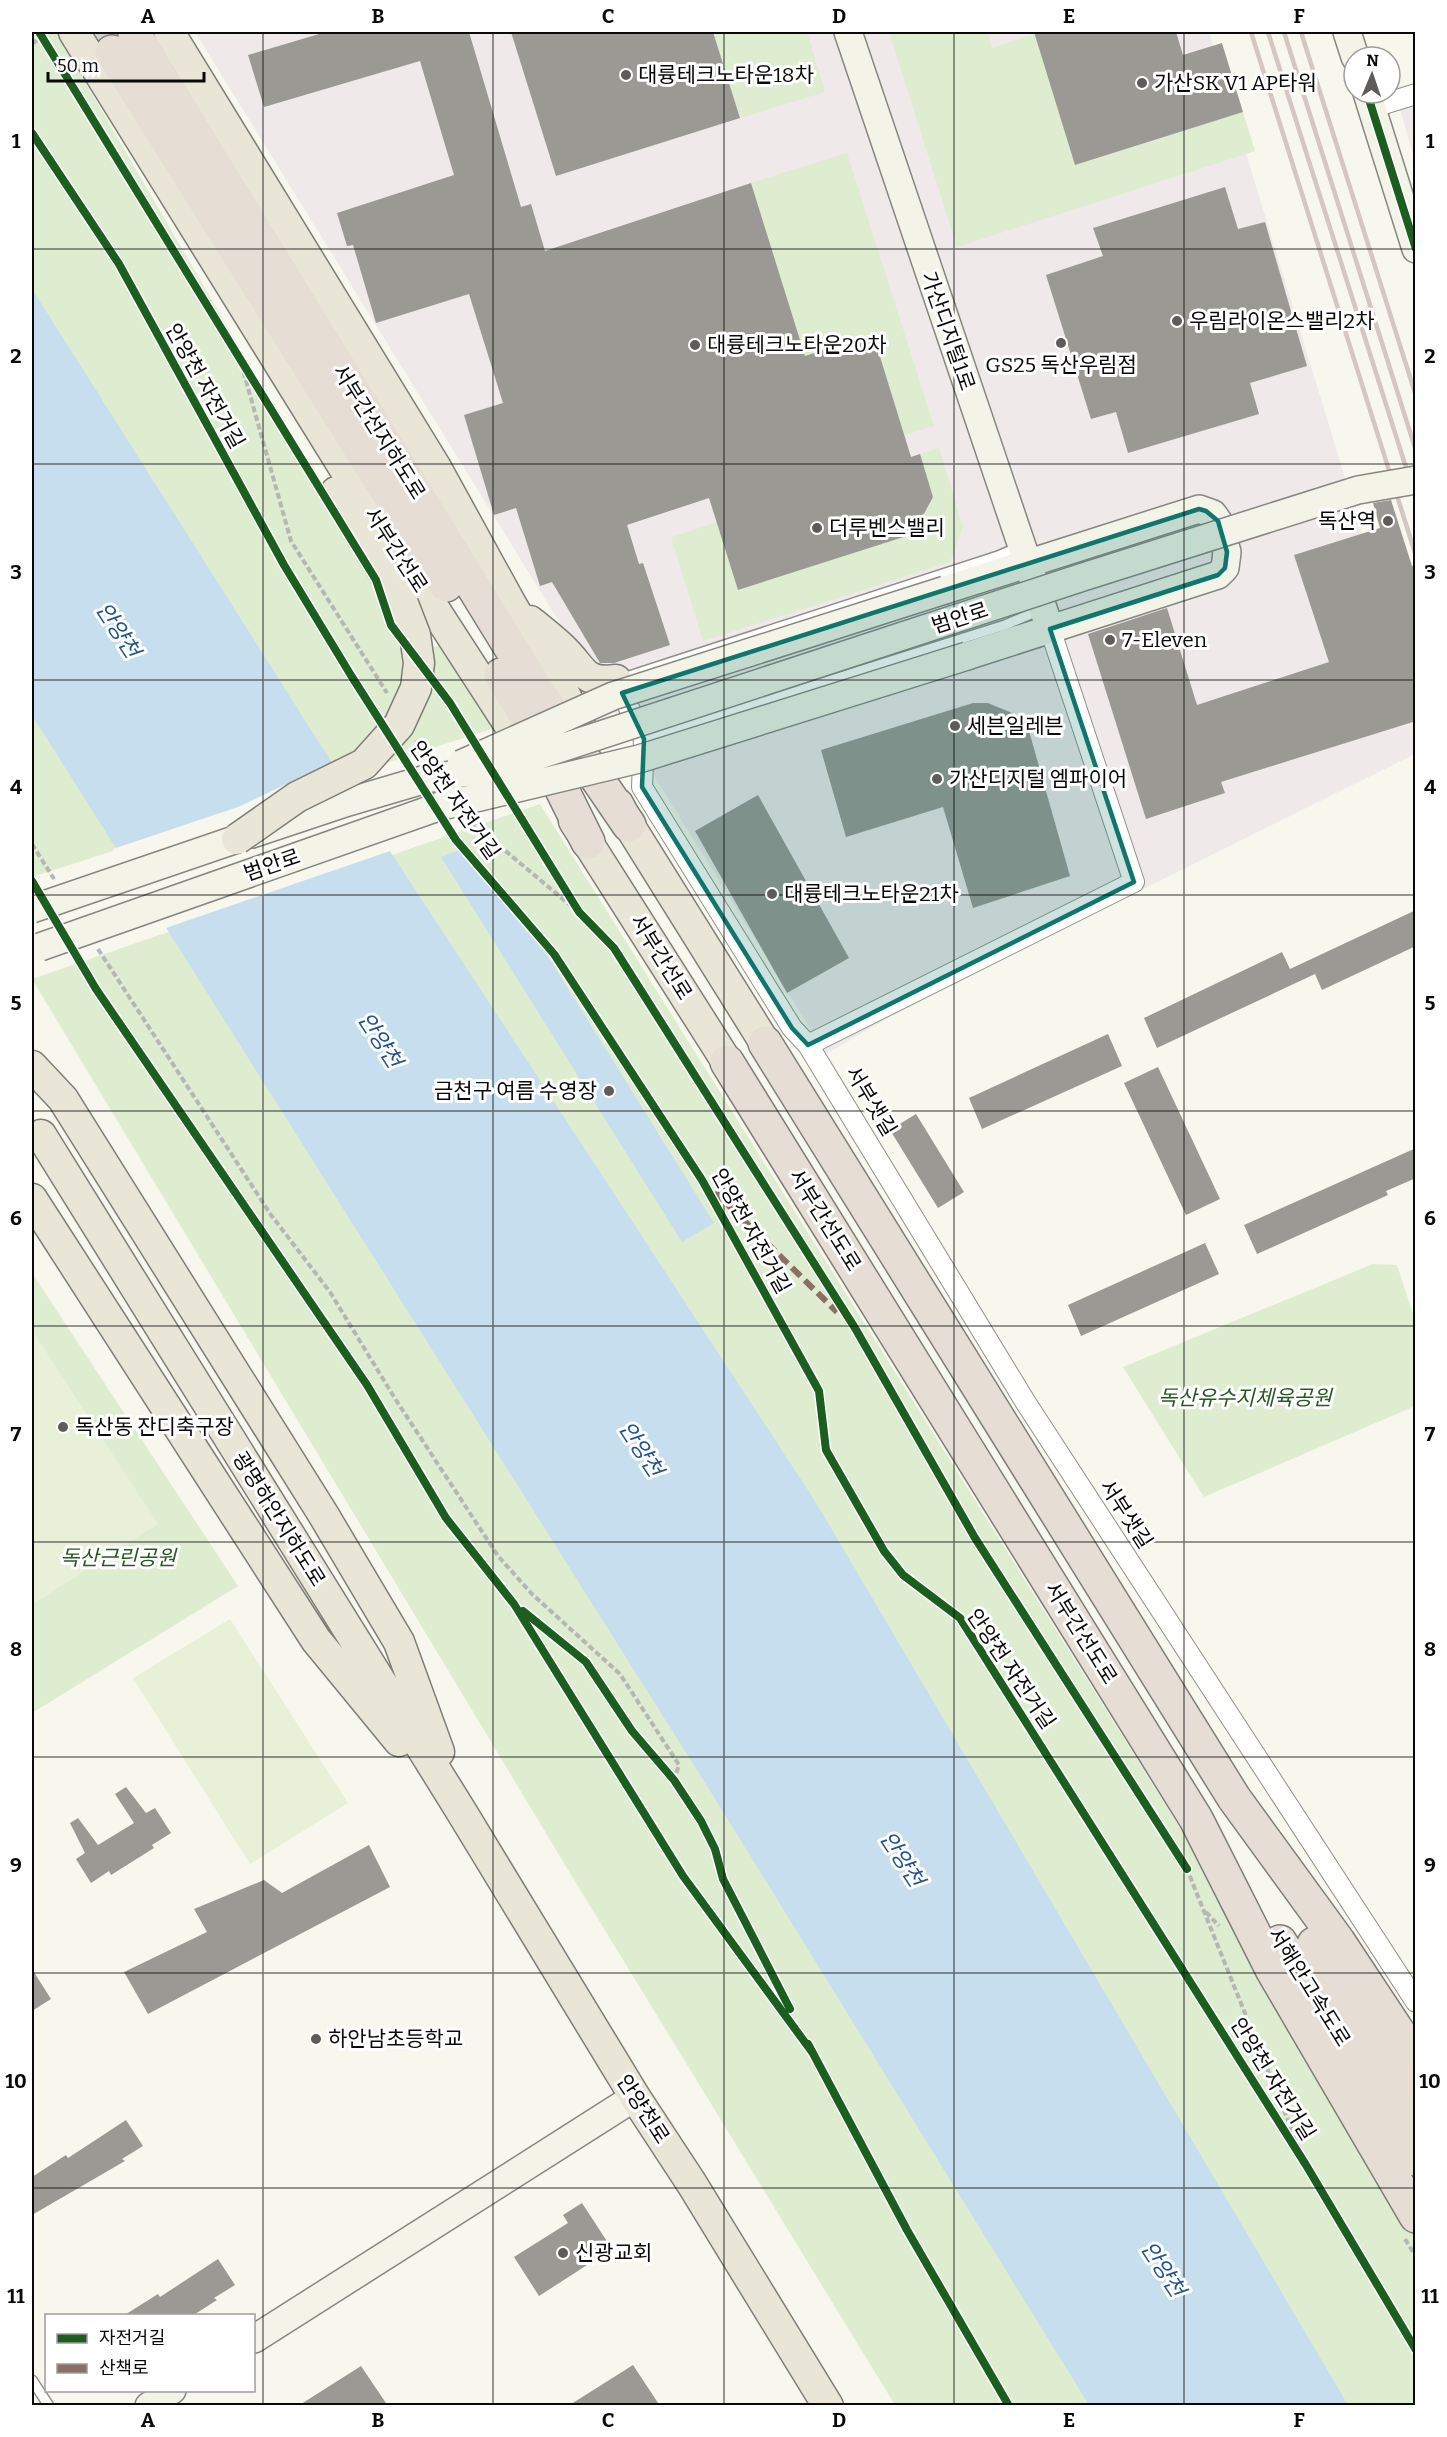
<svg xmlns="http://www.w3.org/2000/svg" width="1447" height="2437" font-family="Bitter,'Noto Sans KR',serif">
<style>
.industrial{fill:#efe9ea}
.green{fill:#deeccf}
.pitch{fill:#e8f0d8}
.water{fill:#c7deee}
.pier{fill:#f8f7ed}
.building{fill:#9a9993}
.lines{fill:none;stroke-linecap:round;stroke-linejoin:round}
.highway-tunnel{stroke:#d4d3cb;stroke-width:33;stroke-dasharray:33 16;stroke-linecap:butt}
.lane-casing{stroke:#91908c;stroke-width:12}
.street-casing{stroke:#91908c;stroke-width:22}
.secondary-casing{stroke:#878782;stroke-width:30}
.primary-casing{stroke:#7e7d79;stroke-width:33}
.highway-casing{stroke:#7e7d79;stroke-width:36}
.path{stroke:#b6b6b4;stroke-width:4;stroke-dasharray:6 3;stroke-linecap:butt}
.lane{stroke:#fefefc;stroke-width:9}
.street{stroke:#fefefc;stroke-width:20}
.secondary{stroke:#f3f3e8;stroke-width:27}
.primary{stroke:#e9e6d8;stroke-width:30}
.highway{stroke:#e6ded4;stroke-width:33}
.rail{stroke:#d3c6c3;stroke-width:4.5}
.secondary-bridge-casing{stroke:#878782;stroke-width:30;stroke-linecap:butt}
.primary-bridge-casing{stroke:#7e7d79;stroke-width:33;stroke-linecap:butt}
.secondary-bridge{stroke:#f3f3e8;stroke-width:27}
.primary-bridge{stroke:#e9e6d8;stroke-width:30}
.quiet{stroke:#8d6e63;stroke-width:6;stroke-dasharray:12 6;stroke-linecap:butt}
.cycleway-casing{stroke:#fff;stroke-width:11}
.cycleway{stroke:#1b5e20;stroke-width:8}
.marked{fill:#0f766e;fill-opacity:0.2;stroke:#0f766e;stroke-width:4.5;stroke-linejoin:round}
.grid{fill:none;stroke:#090909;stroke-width:1.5;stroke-opacity:0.55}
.poi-dot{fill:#5d5c59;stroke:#fff;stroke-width:2}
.labels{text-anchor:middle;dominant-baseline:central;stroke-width:6;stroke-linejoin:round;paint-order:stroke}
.poi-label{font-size:21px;fill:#090909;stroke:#fff;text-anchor:start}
.street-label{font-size:21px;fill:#090909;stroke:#fff}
.park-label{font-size:21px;font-style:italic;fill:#285921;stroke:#fff}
.water-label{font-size:22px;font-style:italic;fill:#21548d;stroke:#fff}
.neatline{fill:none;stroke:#090909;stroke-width:2}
.grid-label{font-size:20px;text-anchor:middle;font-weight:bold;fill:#090909}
</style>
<rect width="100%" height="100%" fill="#f8f7ed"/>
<path class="industrial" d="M195 32H1209L1415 707V754L915 1002 826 1054Z
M1415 105H1416L1415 162 1400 109Z"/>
<path class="green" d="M32 32H56L259 381 400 605 432 648 445 642 501 726 32 877Z
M713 32H807L825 92 740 118Z
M889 32H987L992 48 1035 34 1076 165 1243 112 1255 151 957 247Z
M847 153 934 426 904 435 873 335 805 356 751 183Z
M939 448 963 527 950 562 703 641 671 537 717 522 739 590 913 534 933 497 920 454Z
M540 804 1206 1870 1415 2234V2405H895L570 1873 32 979Z
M1373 1264 1397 1265 1415 1320V1406L1204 1497 1123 1367Z
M32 1273 238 1586 32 1713Z"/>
<path class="pitch" d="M32 1330 158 1524 32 1605Z
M230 1619 348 1803 250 1864 133 1678Z"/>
<path class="water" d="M32 289 318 741 815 1501 1348 2405H1089L714 1797 32 715Z
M460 850 549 958 714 1223 682 1242 441 857Z"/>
<path class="pier" d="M335 761 393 850 163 929 113 849 238 807Z"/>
<path class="building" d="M326 32H469L521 207 531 204 545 251 751 183 805 356 873 334 911 457 920 454 933 497 913 534 738 590 709 498 627 525 639 564 643 563 670 645 614 663H600L552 582 540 586 516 508 494 515 464 415 503 403 469 294 376 323 353 245 347 246 337 213 454 175 420 61 264 107 248 55Z
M511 32H713L740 118 556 176Z
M1034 32H1176L1183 55 1222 43 1243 112 1075 165Z
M1225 187 1238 229 1265 222 1307 366 1250 383 1259 414 1128 453 1116 412 1091 419 1046 275 1103 256 1093 228Z
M1391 500 1412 566 1416 565V721L1221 782 1225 793 1146 819 1088 634 1167 608 1197 705 1329 662 1294 555 1380 528 1373 503Z
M973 703H988L1012 713 1029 731 1070 876 973 908 943 807 846 837 821 750Z
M758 795 849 958 787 993 695 831Z
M1416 910V946L1322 990 1315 974 1157 1048 1144 1018 1282 952 1290 969Z
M1108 1034 1122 1066 982 1129 969 1098Z
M1158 1067 1220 1199 1186 1215 1124 1083Z
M916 1114 964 1192 938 1208 890 1130Z
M1416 1148V1178L1386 1191 1388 1195 1257 1254 1244 1225Z
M1205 1243 1219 1274 1081 1336 1068 1305Z
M126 1787 146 1813 155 1808 171 1833 152 1845 154 1848 111 1875 109 1871 91 1883 76 1859 85 1853 70 1823 78 1818 98 1845 134 1823 115 1794Z
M369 1845 390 1887 148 2014 124 1972 207 1932 194 1909 264 1880 282 1893Z
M32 1969 51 1999 32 2011Z
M126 2120 143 2146 122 2159 125 2161 32 2215V2177L66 2155 68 2158Z
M582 2203 612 2249 539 2296 514 2257 568 2223 563 2215Z
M218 2259 235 2285 214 2298 217 2300 192 2316H123L158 2294 160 2297Z
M633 2365 660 2406H568Z
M361 2366 388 2406H298Z"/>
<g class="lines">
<path class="highway-tunnel" d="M99 32 112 52"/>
<defs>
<path id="lane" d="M620 679 998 556 1014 549 1017 544
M644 739 1005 625 1033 613 1038 606
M32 2380 49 2406"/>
<path id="street" d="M1371 108 1416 94
M617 683 644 739 642 787 792 1028 808 1045 1026 1403 1416 2002
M808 1045 1134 882 1050 629"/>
<path id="secondary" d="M848 32 1050 629
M1347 32 1355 57
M1367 93 1416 249
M945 590 1199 509 1213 514 1218 521 1227 552 1225 568 1218 575 967 656
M252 834 348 802 426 779
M254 2339 635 2097
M149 2406 172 2390"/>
<path id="primary" d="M74 32 367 505 532 760
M169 32 435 466 512 606 566 697 585 736
M336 492 403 604
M530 621C541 630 553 639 563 649 584 669 582 684 616 680
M618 804 629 825 765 1043
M574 821 727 1062
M32 1066 63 1099 323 1514 399 1642 439 1752
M41 1135 461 1811 635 2097 692 2184 828 2406
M32 1199 316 1640 399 1741"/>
<path id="highway" d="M135 36 538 692 629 825
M112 52 446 585
M501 675 521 707 588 842
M765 1043 1234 1798 1338 1941 1416 2059
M727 1062 1196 1819 1273 1971 1416 2216
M1280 1942 1416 2159
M1314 1944 1416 2108"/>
</defs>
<use href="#lane" class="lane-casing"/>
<use href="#street" class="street-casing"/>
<use href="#secondary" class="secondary-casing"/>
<use href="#primary" class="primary-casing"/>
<use href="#highway" class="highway-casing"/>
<path class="path" d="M39 32 314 479
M32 44 43 36
M241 363 291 541 387 693
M440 690 471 737
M416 740 427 757
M519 811 579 912 614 948 855 1328 975 1538 1187 1869 1306 2165
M471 822 576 910
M32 844 54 879
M98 949 271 1215 330 1292 394 1397 498 1556 532 1594 620 1674 679 1765 674 1780
M1206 1912 1219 1926
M1405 2239 1416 2257"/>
<use href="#lane" class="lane"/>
<use href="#street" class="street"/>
<use href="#secondary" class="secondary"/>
<use href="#primary" class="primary"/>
<use href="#highway" class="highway"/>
<path class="rail" d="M1251 32 1416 556
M1268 32 1416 499
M1284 32 1416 451
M1301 32 1416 396"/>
<defs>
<path id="secondary-bridge" d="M461 764 613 696 945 590
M426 779 506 766 1083 577 1358 490 1416 480
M438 807 639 759 967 656
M32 909 237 839
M40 947 438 807 454 798"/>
<path id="primary-bridge" d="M237 839 297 797 364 764 399 725 416 688 419 663 415 635 403 604"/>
</defs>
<use href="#secondary-bridge" class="secondary-bridge-casing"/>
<use href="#primary-bridge" class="primary-bridge-casing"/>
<use href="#secondary-bridge" class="secondary-bridge"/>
<use href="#primary-bridge" class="primary-bridge"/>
<path class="quiet" d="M715 1192 837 1312"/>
<defs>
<path id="cycleway" d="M39 32 376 580 391 625 450 703 579 912 614 948 855 1328 975 1538 1187 1869
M1367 93 1416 249
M32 133 119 264 284 565 352 677 456 840 554 954 702 1180 819 1391 826 1450 884 1551 903 1575 960 1618 1306 2165 1416 2350
M32 881 96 989 367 1385 446 1518 514 1604 683 1876 812 2052
M523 1611 586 1662 632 1731 674 1780 701 1821 715 1849 723 1879 790 2009
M808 2044 907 2230 1009 2406"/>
</defs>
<use href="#cycleway" class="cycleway-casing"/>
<use href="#cycleway" class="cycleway"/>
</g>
<path class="marked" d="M1199 509 1206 511 1218 521 1227 552 1225 568 1218 575 1050 629 1134 882 808 1045 792 1028 642 787 644 739 622 693Z"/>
<path class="grid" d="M263 32V2406M493 32V2406M724 32V2406M954 32V2406M1184 32V2406M32 249H1416M32 464H1416M32 680H1416M32 895H1416M32 1111H1416M32 1326H1416M32 1542H1416M32 1757H1416M32 1973H1416M32 2188H1416"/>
<g class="poi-dot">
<circle cx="626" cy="75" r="6"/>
<circle cx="1142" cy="83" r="6"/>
<circle cx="1177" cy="321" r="6"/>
<circle cx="1061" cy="343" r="6"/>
<circle cx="695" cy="345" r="6"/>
<circle cx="1388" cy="521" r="6"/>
<circle cx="817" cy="528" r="6"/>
<circle cx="1110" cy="640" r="6"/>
<circle cx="955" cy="726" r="6"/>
<circle cx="937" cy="779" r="6"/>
<circle cx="772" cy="894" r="6"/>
<circle cx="609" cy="1091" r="6"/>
<circle cx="63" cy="1427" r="6"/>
<circle cx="316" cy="2039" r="6"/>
<circle cx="563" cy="2253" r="6"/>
</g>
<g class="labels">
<g class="poi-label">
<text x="638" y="75">대륭테크노타운18차</text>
<text x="1154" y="83">가산SK V1 AP타워</text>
<text x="1189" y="321">우림라이온스밸리2차</text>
<text x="707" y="345">대륭테크노타운20차</text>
<text x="1061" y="365" text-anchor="middle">GS25 독산우림점</text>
<text x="1376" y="521" text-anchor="end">독산역</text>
<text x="829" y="528">더루벤스밸리</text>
<text x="1122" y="640">7-Eleven</text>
<text x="967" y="726">세븐일레븐</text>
<text x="949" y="779">가산디지털 엠파이어</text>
<text x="784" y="894">대륭테크노타운21차</text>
<text x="597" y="1091" text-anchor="end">금천구 여름 수영장</text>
<text x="75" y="1427">독산동 잔디축구장</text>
<text x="328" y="2039">하안남초등학교</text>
<text x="575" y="2253">신광교회</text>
</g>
<g class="street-label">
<text transform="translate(948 331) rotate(71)">가산디지털1로</text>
<text transform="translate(205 386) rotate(61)">안양천 자전거길</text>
<text transform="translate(379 432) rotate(58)">서부간선지하도로</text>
<text transform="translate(396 550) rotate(57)">서부간선로</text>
<text transform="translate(960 618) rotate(-18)">범안로</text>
<text transform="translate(455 800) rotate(55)">안양천 자전거길</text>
<text transform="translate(272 865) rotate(-19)">범안로</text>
<text transform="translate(661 957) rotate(58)">서부간선로</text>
<text transform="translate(871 1101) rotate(59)">서부샛길</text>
<text transform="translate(825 1220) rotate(58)">서부간선도로</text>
<text transform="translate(751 1231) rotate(61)">안양천 자전거길</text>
<text transform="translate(1126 1514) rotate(57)">서부샛길</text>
<text transform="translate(279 1519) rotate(58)">광명하안지하도로</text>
<text transform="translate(1081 1633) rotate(58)">서부간선도로</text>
<text transform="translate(1011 1669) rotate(56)">안양천 자전거길</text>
<text transform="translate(1309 1987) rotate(58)">서해안고속도로</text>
<text transform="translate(1273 2079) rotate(58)">안양천 자전거길</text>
<text transform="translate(643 2109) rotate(57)">안양천로</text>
</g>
<g class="park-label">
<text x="1245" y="1398">독산유수지체육공원</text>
<text x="118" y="1558">독산근린공원</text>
</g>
<g class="water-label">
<text transform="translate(118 630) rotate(57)">안양천</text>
<text transform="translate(380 1040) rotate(57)">안양천</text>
<text transform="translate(641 1449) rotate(57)">안양천</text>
<text transform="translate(902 1859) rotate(57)">안양천</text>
<text transform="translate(1163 2269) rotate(57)">안양천</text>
</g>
</g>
<rect width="1447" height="2437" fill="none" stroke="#ffffff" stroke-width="66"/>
<rect x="45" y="2314" width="210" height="78" fill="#ffffff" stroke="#9d9d9d" stroke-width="1.5"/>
<rect x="57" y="2334" width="30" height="9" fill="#1b5e20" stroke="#9d9d9d" stroke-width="1.5"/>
<text x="99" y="2344" font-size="18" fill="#090909">자전거길</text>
<rect x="57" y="2364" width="30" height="9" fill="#8d6e63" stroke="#9d9d9d" stroke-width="1.5"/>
<text x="99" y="2374" font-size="18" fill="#090909">산책로</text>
<g transform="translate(1372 75) rotate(2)"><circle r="28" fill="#ffffff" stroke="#9d9d9d" stroke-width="1.5"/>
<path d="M0-4.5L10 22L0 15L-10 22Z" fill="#5d5c59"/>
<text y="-9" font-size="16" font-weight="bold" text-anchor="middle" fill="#090909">N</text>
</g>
<path d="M48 72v9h156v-9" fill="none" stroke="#090909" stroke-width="3"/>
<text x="57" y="72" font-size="18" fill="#090909" stroke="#ffffff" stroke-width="4.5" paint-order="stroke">50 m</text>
<rect x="33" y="33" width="1381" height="2371" class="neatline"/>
<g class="grid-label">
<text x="148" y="23">A</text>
<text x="378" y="23">B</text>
<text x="608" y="23">C</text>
<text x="839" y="23">D</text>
<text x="1069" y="23">E</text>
<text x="1299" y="23">F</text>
<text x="16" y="148">1</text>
<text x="1430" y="148">1</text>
<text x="16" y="363">2</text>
<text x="1430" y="363">2</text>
<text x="16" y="579">3</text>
<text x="1430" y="579">3</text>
<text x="16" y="794">4</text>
<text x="1430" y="794">4</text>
<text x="16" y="1010">5</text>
<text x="1430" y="1010">5</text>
<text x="16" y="1225">6</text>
<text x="1430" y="1225">6</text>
<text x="16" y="1441">7</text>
<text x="1430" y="1441">7</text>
<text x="16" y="1656">8</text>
<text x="1430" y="1656">8</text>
<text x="16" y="1872">9</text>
<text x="1430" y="1872">9</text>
<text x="16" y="2088">10</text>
<text x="1430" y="2088">10</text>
<text x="16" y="2303">11</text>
<text x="1430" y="2303">11</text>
<text x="148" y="2427">A</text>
<text x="378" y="2427">B</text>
<text x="608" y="2427">C</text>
<text x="839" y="2427">D</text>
<text x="1069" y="2427">E</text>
<text x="1299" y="2427">F</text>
</g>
</svg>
